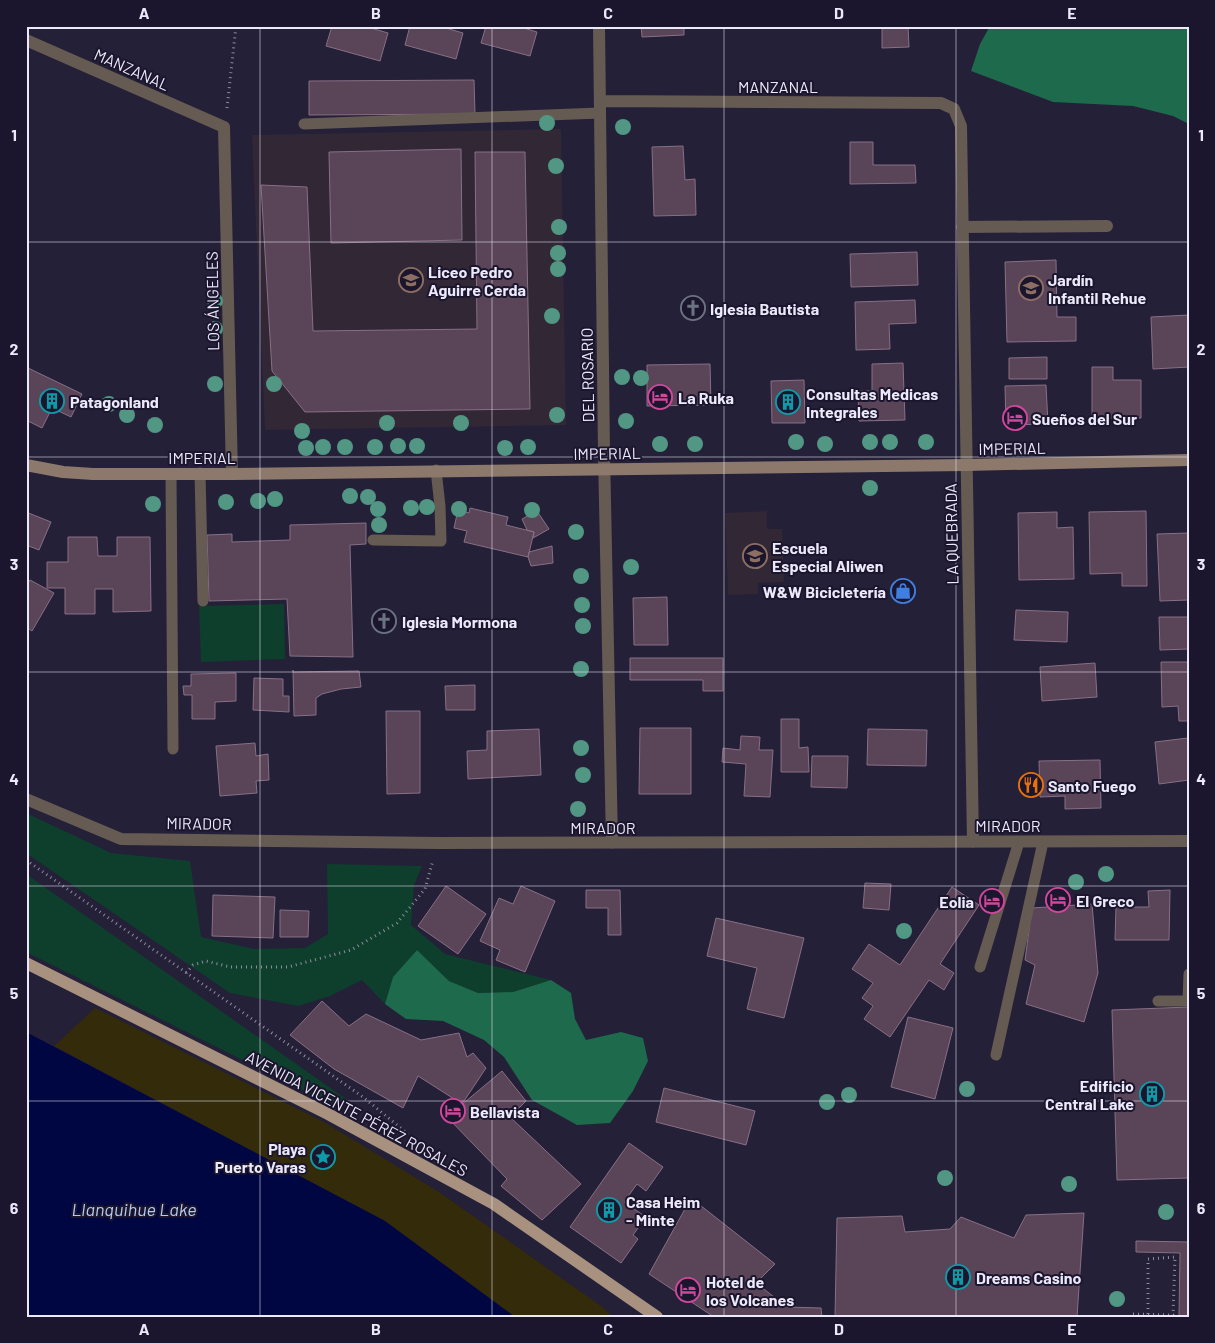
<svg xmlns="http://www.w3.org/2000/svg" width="1215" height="1343" font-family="Barlow,sans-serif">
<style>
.education{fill:#322735}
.green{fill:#0e3f2c}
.forest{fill:#1d6a4c}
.sand{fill:#332b0a}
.water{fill:#000642}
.building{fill:#5a4458;stroke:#886f85}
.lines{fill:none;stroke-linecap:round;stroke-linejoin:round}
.path{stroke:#8e8ba0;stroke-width:3;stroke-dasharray:1 4;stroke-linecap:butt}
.lane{stroke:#665b52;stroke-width:11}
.street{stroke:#665b52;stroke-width:12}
.secondary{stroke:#8c796c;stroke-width:12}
.primary{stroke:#a99180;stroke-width:12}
.tree{fill:#519783}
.grid{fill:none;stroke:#ebe9fa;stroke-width:1;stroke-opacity:0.55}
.labels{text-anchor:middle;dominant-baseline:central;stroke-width:4;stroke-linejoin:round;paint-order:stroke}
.street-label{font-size:16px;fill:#ebe9fa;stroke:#1b162d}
.poi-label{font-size:16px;font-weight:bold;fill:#ebe9fa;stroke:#1b162d;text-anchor:start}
.water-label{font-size:18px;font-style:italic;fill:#b5caef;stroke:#1b162d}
.neatline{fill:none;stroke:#ebe9fa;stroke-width:2}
.grid-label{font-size:16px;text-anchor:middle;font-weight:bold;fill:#ebe9fa}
</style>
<rect width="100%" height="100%" fill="#242038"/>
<path class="education" d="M561 129 566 425 265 430 252 135Z
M767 511V529H782L784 582 758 583V594L728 595 725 513Z"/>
<path class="green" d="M284 604 285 659 201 662 199 606Z
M26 813 111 853 190 861 201 937 254 949 305 948 328 934 327 864 422 866 414 885 411 925 445 954 551 980 513 992 478 993 449 981 417 950 393 977 385 1004 362 980 330 996 298 1006 230 993 26 853Z
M26 874 356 1106 333 1105 26 952Z"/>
<path class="forest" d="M990 26H1189V124L1173 116 1133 106 1053 102 971 71 980 44Z
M417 950 449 981 478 993 513 992 551 980 571 993 575 1019 586 1040 621 1032 643 1038 648 1061 633 1091 610 1123 577 1125 532 1100 504 1057 484 1040 443 1021 406 1019 385 1004 393 977Z"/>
<path class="sand" d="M95 1008 324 1122 439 1192 601 1306 613 1317H515L385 1221 54 1046Z"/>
<path class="water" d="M26 1032 385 1221 515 1317H26Z"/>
<path class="building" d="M332 26H364L388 33 380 61 326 46Z
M410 26H439L463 33 456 59 405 45Z
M486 26H517L537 32 530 56 481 43Z
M641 26H684V35L642 37Z
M882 26H908L909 47 882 48Z
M474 80 475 114 309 115V81Z
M850 142H873V165H915L916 183 850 184Z
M683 146 685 180 695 179 696 215 654 216 652 147Z
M461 149 462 240 331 243 329 152Z
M475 152H525L530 409 305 412 272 371 261 185 307 187 313 331 477 329Z
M917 252 918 285 851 287 850 254Z
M1056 260 1057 317H1076V341L1007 342 1005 262Z
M915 300 916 323 889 324 890 349 856 350 855 302Z
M1189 315V367L1153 369 1151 317Z
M1047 357V379H1009V358Z
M903 363 905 420 859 421 858 391H872V364Z
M710 364 711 405 647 406V365Z
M26 367 82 394 71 417 52 408 42 428 26 420Z
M1092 367H1113V380H1141V418H1092Z
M804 380 805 423H772L771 381Z
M1046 385 1048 424 1006 425 1005 386Z
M470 508 508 517 506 525 534 532 528 557 464 542 467 531 454 528 458 510 469 513Z
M537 511 549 529 533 538 534 532 527 530 522 519Z
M1146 511 1147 586H1122V573L1090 574 1089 512Z
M26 512 51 522 39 550 26 545Z
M1057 512V528L1073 527 1074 579 1019 580 1018 513Z
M366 523V544L350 545 353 657 290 656 287 599 209 601 207 535 232 534V542L290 540V525Z
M1189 533V600L1160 601 1157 534Z
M68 537H97L98 556H117V537H150L151 611 113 612V589H95V614H65V588H47V562H68Z
M552 546 553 563 531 566 528 557 529 552Z
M30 580 54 593 32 631 26 627V587Z
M667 597 668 645H634L633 598Z
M1016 610 1068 612 1067 642 1014 640Z
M1159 617H1189V649L1160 650Z
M630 658H723V691H703V680H630Z
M1161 662H1189V721H1179L1178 706 1162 707Z
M1095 663 1097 697 1042 701 1040 667Z
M293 670V672L359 671 361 687 341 689 322 694 316 698V715L294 716Z
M236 673V701L215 702V719H192V695H184L183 686H191V674Z
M254 678 283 679V696H289V712L253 710Z
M475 685V710H446L445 686Z
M386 711H420V793L387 794Z
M781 719H799V748L808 747 809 772H781Z
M640 728H691V794H639Z
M539 729 541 775 468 779 467 751 487 750V731Z
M868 729 927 730 926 766 867 765Z
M741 736 760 737 759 750H773L770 797 744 796 746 764 722 762 723 748 740 750Z
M1188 738 1189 780 1159 784 1155 742Z
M255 743 256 756 268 754 269 780 256 781 257 793 220 796 216 746Z
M812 756H848L847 788 811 787Z
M1100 760 1101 808 1065 809V796L1040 797 1039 761Z
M865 883 891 884 889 910 863 908Z
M446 886 486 914 458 954 418 926Z
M521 886 555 901 525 972 496 960 500 950 480 941 499 898 513 904Z
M952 887 979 905 940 964 954 973 944 990 929 980 890 1037 864 1019 873 1006 862 998 873 983 852 969 869 944 900 965Z
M586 890H620L621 935H608V908H586Z
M1170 890 1169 940H1115L1116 907H1149L1148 891Z
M213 895 275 897 273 938 212 936Z
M1092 904 1098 973 1084 1022 1026 1004 1035 965 1025 960 1032 908Z
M280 910 309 911 308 937H280Z
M716 918 804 938 784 1018 747 1009 757 968 707 956Z
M322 1001 349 1026 366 1014 421 1040 459 1033 467 1057 473 1053 486 1068 462 1104 418 1076 403 1108 334 1069 290 1035Z
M1189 1007V1178L1117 1180 1112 1010Z
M908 1017 953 1028 935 1099 891 1087Z
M502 1071 526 1101 510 1117 581 1184 542 1220 501 1186 507 1179 447 1117Z
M664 1088 755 1111 746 1145 656 1122Z
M629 1143 663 1167 646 1191 637 1184 624 1202 646 1217 633 1235 638 1239 621 1263 570 1227Z
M691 1198 775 1264 756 1283 787 1307 821 1308 822 1317H714L649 1274Z
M1084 1213 1077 1317H835L837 1218 902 1216 905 1232 950 1229 961 1217 1014 1238 1026 1215Z
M1136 1241 1189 1242 1188 1316H1179L1180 1253 1136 1252Z"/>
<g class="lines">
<path class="path" d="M227 108 236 26
M26 860 363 1097 408 1134
M186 973 193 965 206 961 230 967H288L351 950 397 923 425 889 433 860
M1148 1314V1259L1175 1257 1173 1315
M1131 1317V1314L1173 1315V1316"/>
<path class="lane" d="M304 124 600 113
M200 473 203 601
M171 474 173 749
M373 540 441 541 440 506 436 470
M980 967 1019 842
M1158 1001H1188L1189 974
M996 1055 1043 842"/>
<path class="street" d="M599 26 604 453 612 843
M26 40 224 127 232 474
M600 101 941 103 954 109 961 126 973 842
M962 227 1107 226
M26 799 121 839 438 843 1189 841"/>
<path class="secondary" d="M26 465 63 472 93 474H232L966 465 1189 460"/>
<path class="primary" d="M26 963 328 1114 494 1204 657 1317"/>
</g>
<g class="tree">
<circle cx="547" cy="123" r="8"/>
<circle cx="623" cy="127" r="8"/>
<circle cx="556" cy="166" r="8"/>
<circle cx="559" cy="227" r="8"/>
<circle cx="558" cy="253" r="8"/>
<circle cx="558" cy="269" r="8"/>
<circle cx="215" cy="301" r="8"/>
<circle cx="552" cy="316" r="8"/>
<circle cx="215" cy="329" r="8"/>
<circle cx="622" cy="377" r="8"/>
<circle cx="641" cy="378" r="8"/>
<circle cx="215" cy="384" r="8"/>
<circle cx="274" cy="384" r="8"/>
<circle cx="109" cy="404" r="8"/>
<circle cx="127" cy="415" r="8"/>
<circle cx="557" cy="415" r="8"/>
<circle cx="626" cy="421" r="8"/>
<circle cx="387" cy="423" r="8"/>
<circle cx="461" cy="423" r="8"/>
<circle cx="155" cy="425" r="8"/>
<circle cx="302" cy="431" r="8"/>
<circle cx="796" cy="442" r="8"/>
<circle cx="870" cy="442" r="8"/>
<circle cx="890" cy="442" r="8"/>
<circle cx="926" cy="442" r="8"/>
<circle cx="660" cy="444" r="8"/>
<circle cx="695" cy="444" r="8"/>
<circle cx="825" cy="444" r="8"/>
<circle cx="398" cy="446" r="8"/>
<circle cx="417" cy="446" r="8"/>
<circle cx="323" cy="447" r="8"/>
<circle cx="345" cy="447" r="8"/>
<circle cx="375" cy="447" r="8"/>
<circle cx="528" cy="447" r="8"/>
<circle cx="306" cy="448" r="8"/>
<circle cx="505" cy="448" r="8"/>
<circle cx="870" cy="488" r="8"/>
<circle cx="350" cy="496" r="8"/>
<circle cx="368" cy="497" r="8"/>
<circle cx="275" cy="499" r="8"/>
<circle cx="258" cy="501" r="8"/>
<circle cx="226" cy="502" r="8"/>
<circle cx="153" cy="504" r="8"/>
<circle cx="427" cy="507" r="8"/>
<circle cx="411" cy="508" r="8"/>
<circle cx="378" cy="509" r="8"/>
<circle cx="459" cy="509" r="8"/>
<circle cx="532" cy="510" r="8"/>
<circle cx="379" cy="525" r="8"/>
<circle cx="576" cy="532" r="8"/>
<circle cx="631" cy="567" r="8"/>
<circle cx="581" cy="576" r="8"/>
<circle cx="582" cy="605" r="8"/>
<circle cx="583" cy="626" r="8"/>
<circle cx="581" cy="669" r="8"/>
<circle cx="581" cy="748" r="8"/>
<circle cx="583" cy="775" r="8"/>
<circle cx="578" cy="809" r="8"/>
<circle cx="1106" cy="874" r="8"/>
<circle cx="1076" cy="882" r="8"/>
<circle cx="904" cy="931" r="8"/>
<circle cx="967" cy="1089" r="8"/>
<circle cx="849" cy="1095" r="8"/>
<circle cx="827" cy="1102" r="8"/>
<circle cx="945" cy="1178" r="8"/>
<circle cx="1069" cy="1184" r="8"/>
<circle cx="1166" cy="1212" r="8"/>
<circle cx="1117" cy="1299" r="8"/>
</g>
<path class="grid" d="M260 26V1317M492 26V1317M724 26V1317M956 26V1317M26 242H1189M26 457H1189M26 672H1189M26 886H1189M26 1101H1189"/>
<defs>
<symbol id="school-ring" viewBox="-11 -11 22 22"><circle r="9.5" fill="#1b162d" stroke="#8d6e63" stroke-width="1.5"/><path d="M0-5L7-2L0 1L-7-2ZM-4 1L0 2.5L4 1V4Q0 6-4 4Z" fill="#8d6e63"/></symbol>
<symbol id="church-ring" viewBox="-11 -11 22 22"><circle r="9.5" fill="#1b162d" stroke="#6b7280" stroke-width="1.5"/><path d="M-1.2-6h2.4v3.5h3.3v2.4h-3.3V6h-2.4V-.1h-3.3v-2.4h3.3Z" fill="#6b7280"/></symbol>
<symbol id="hotel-ring" viewBox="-11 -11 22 22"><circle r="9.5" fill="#1b162d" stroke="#d1479c" stroke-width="1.5"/><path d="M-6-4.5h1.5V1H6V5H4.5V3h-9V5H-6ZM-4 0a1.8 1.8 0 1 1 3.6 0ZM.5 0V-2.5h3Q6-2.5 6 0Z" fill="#d1479c"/></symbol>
<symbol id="building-ring" viewBox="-11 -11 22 22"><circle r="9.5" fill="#1b162d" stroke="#0f9aa8" stroke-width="1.5"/><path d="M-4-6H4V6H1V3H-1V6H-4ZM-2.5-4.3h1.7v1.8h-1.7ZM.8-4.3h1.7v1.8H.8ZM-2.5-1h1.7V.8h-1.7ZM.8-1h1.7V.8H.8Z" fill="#0f9aa8"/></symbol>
<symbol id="shop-ring" viewBox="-11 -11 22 22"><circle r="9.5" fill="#1b162d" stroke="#3f7fe0" stroke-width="1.5"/><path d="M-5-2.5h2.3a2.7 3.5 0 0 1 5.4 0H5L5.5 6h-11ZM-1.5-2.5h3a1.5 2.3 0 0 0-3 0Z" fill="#3f7fe0"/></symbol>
<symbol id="restaurant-ring" viewBox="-11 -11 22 22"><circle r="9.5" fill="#1b162d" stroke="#e8710a" stroke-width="1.5"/><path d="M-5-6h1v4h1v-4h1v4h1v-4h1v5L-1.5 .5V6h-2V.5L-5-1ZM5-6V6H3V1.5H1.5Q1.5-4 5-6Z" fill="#e8710a"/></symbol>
<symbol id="sight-ring" viewBox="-11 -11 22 22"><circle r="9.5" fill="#1b162d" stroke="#0f9aa8" stroke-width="1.5"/><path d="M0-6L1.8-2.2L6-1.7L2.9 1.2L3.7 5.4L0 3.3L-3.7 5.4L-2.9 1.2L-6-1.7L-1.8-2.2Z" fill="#0f9aa8"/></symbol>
</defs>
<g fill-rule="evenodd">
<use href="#school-ring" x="397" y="266" width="28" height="28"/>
<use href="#school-ring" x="1017" y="274" width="28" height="28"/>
<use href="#church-ring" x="679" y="294" width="28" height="28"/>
<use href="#hotel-ring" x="646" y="383" width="28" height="28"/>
<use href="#building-ring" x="38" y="387" width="28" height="28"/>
<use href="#building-ring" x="774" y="388" width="28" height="28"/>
<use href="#hotel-ring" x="1001" y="404" width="28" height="28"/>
<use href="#school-ring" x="741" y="542" width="28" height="28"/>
<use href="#shop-ring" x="889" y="577" width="28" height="28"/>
<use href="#church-ring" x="370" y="607" width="28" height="28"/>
<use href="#restaurant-ring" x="1017" y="771" width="28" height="28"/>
<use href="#hotel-ring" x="1044" y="886" width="28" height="28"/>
<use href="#hotel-ring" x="978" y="887" width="28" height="28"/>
<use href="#building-ring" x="1138" y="1080" width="28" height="28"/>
<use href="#hotel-ring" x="439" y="1097" width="28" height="28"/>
<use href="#sight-ring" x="309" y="1143" width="28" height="28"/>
<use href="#building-ring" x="595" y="1196" width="28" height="28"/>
<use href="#building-ring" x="944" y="1263" width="28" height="28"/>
<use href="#hotel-ring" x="674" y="1276" width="28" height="28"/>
</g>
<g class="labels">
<g class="street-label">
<text transform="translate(132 69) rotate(24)">MANZANAL</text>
<text x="778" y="86">MANZANAL</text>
<text transform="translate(212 301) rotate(-91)">LOS ÁNGELES</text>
<text transform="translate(587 375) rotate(-91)">DEL ROSARIO</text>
<text transform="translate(1012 448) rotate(-1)">IMPERIAL</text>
<text transform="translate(607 453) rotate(-1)">IMPERIAL</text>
<text x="202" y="457">IMPERIAL</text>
<text transform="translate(951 534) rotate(-91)">LA QUEBRADA</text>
<text transform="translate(199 823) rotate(1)">MIRADOR</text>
<text x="1008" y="825">MIRADOR</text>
<text x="603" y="827">MIRADOR</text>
<text transform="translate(357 1113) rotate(28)">AVENIDA VICENTE PÉREZ ROSALES</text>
</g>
<g class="poi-label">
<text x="428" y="271">Liceo Pedro<tspan x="428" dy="18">Aguirre Cerda</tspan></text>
<text x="1048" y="279">Jardín<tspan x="1048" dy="18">Infantil Rehue</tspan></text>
<text x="710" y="308">Iglesia Bautista</text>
<text x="806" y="393">Consultas Medicas<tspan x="806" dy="18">Integrales</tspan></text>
<text x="678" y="397">La Ruka</text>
<text x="70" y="401">Patagonland</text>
<text x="1032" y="418">Sueños del Sur</text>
<text x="772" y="547">Escuela<tspan x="772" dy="18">Especial Aliwen</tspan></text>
<text x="886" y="591" text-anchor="end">W&amp;W Bicicletería</text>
<text x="402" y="621">Iglesia Mormona</text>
<text x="1048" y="785">Santo Fuego</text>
<text x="1076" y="900">El Greco</text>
<text x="974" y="901" text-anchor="end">Eolia</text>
<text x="1134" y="1085" text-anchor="end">Edificio<tspan x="1134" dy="18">Central Lake</tspan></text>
<text x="470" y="1111">Bellavista</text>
<text x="306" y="1148" text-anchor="end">Playa<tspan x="306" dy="18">Puerto Varas</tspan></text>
<text x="626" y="1201">Casa Heim<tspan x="626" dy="18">- Minte</tspan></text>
<text x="976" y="1277">Dreams Casino</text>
<text x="706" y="1281">Hotel de<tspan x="706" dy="18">los Volcanes</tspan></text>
</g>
<g class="water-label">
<text x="134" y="1209">Llanquihue Lake</text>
</g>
</g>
<rect width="1215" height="1343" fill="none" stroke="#1b162d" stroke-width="55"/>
<rect x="28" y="28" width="1160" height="1288" class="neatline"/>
<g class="grid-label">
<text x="144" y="19">A</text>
<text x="376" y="19">B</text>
<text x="608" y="19">C</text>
<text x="839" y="19">D</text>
<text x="1072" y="19">E</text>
<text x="14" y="141">1</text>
<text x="1201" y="141">1</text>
<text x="14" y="355">2</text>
<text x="1201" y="355">2</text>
<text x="14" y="570">3</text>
<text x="1201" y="570">3</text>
<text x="14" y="785">4</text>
<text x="1201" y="785">4</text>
<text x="14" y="999">5</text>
<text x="1201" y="999">5</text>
<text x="14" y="1214">6</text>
<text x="1201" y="1214">6</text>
<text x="144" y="1335">A</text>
<text x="376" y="1335">B</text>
<text x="608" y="1335">C</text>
<text x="839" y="1335">D</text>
<text x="1072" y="1335">E</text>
</g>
</svg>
